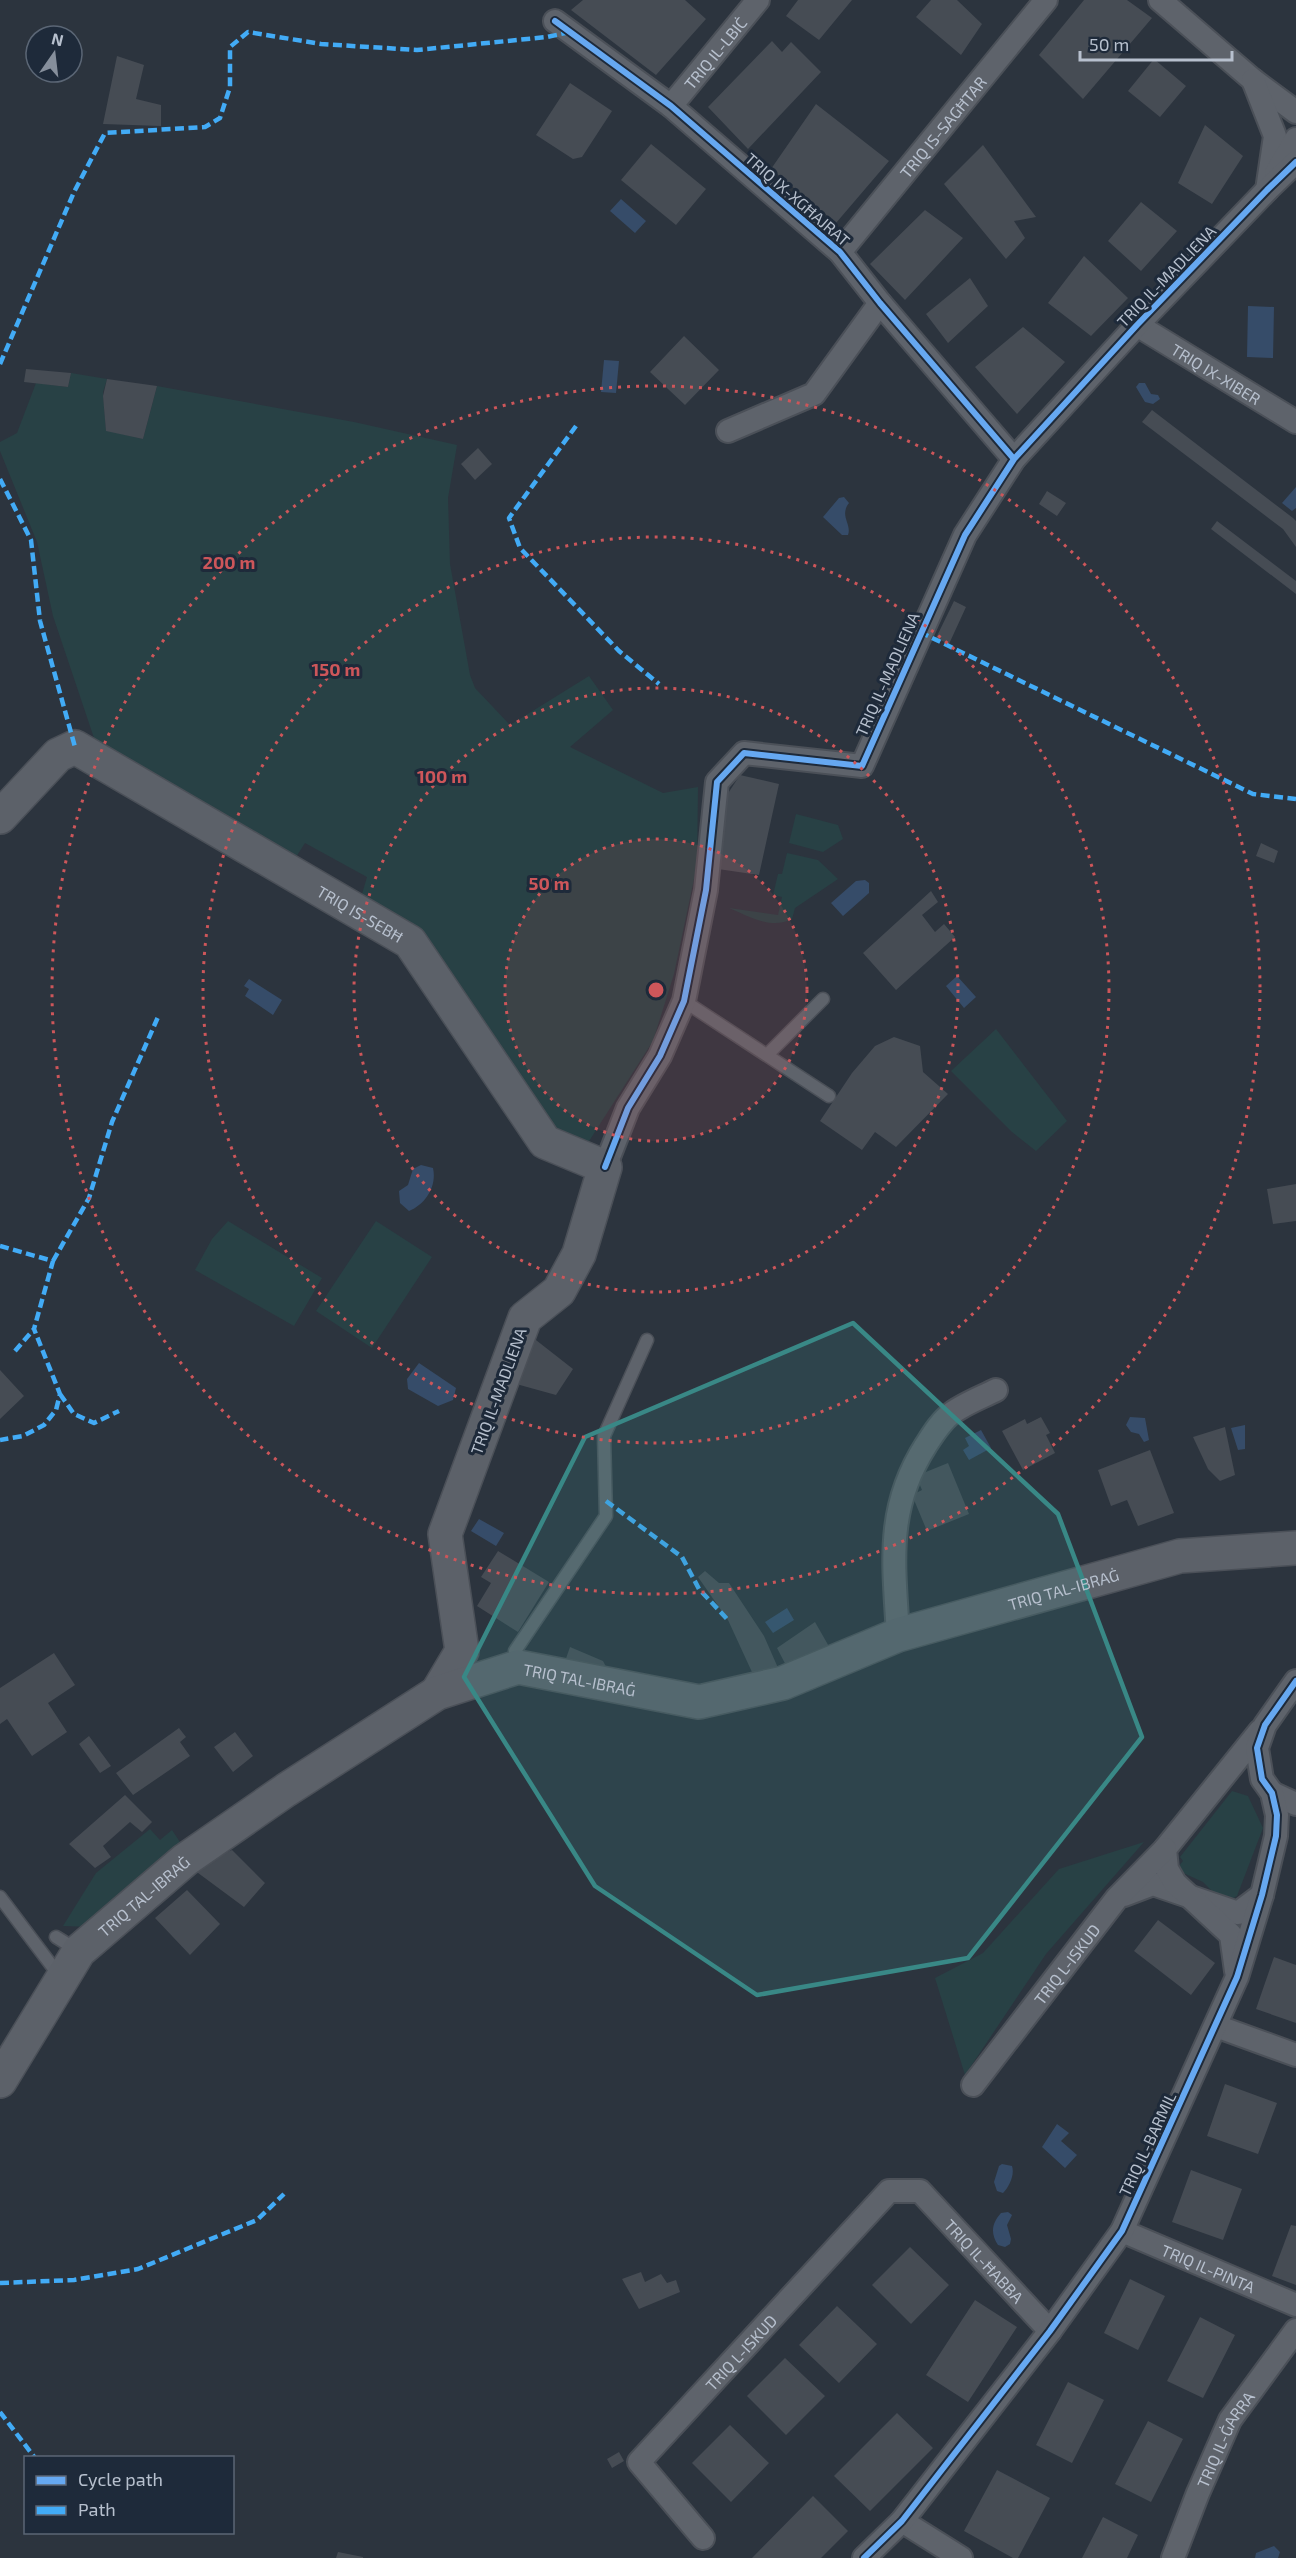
<svg xmlns="http://www.w3.org/2000/svg" width="1296" height="2558" font-family="'Exo 2',sans-serif">
<style>
.green{fill:#284145}
.water{fill:#364c69}
.building{fill:#464c54}
.lines{fill:none;stroke-linecap:round;stroke-linejoin:round}
.lane-casing{stroke:#4b5058;stroke-width:15}
.street-casing{stroke:#4b5058;stroke-width:26}
.secondary-casing{stroke:#4b5058;stroke-width:36}
.lane{stroke:#5e636b;stroke-width:12}
.street{stroke:#5e636b;stroke-width:22}
.secondary{stroke:#5c6169;stroke-width:33}
.quiet{stroke:#42abf6;stroke-width:4.5;stroke-dasharray:9 4.5;stroke-linecap:butt}
.cycleway-casing{stroke:#1e2a3a;stroke-width:10}
.cycleway{stroke:#66a8f1;stroke-width:6}
.marked{fill:#398886;fill-opacity:0.2;stroke:#398886;stroke-width:4.5;stroke-linejoin:round}
.ring{fill:none;stroke:#cd565a;stroke-width:3;stroke-dasharray:3 6}
.labels{text-anchor:middle;dominant-baseline:central;stroke-width:6;stroke-linejoin:round;paint-order:stroke}
.street-label{font-size:16px;fill:#b7c0ce;stroke:#1e2a3a}
.centre{fill:#cd565a;stroke:#1e2a3a;stroke-width:3}
.ring-label{font-size:18px;text-anchor:middle;font-weight:bold;fill:#cd565a;stroke:#1e2a3a;stroke-width:6;stroke-linejoin:round;paint-order:stroke}
</style>
<rect width="100%" height="100%" fill="#2c343e"/>
<path class="green" d="M71 373 107 379 103 392 106 430 143 439 157 386 354 422 457 445 448 498 450 564 470 675 475 688 510 725 589 676 613 710 570 747 663 793 698 787 697 865 674 974 653 1041 584 1149 562 1142 474 1026 442 958 411 933 360 901 367 877 305 843 296 857 94 738 53 616 37 542 0 451V442L17 433 36 383 68 387Z
M796 814 838 825 843 839 823 852 789 843Z
M787 853 818 860 838 879 795 908 792 919C772 930 748 916 729 908L778 915 782 897 773 895 778 874H782Z
M996 1029 1067 1121 1036 1151 1012 1132 951 1071Z
M228 1221 322 1278 294 1326 195 1270 212 1239Z
M376 1221 432 1257 372 1348 316 1311Z
M1232 1791 1248 1796 1263 1828 1237 1896 1227 1902 1218 1897 1203 1882 1179 1871 1178 1867 1183 1861 1180 1857Z
M150 1829 160 1840 172 1830 182 1845 94 1927 63 1926 96 1873Z
M1144 1842 1046 1954 965 2075 935 1978 983 1953 1059 1869Z"/>
<path class="water" d="M621 199 646 221 635 233 610 211Z
M1248 306 1274 307 1273 358 1247 357Z
M604 360 619 361 616 393 601 392Z
M1139 383H1145L1151 394 1158 395 1160 399 1153 404 1145 402 1136 387Z
M1296 487V508L1292 511 1282 503Z
M844 497 849 503C839 516 852 524 848 535H842L823 517 839 498Z
M865 880 869 883V893L843 916 831 903 856 881Z
M957 976 976 997 964 1008 946 986Z
M249 979 282 1000 273 1015 245 996 249 989 244 986Z
M421 1165 433 1168C437 1186 426 1204 409 1211L400 1203 399 1191 408 1185 413 1169Z
M419 1363 456 1388 453 1400 438 1406 408 1389 407 1379Z
M1130 1417 1145 1418 1149 1440 1144 1442 1139 1434 1131 1432 1126 1425Z
M1245 1425V1449L1238 1450 1231 1428Z
M981 1430 991 1448 969 1460 963 1450 969 1446 965 1438Z
M479 1519 504 1533 496 1546 471 1531Z
M787 1608 794 1620 773 1633 765 1622Z
M1057 2124 1069 2133 1061 2141 1077 2155 1065 2168 1042 2147Z
M1002 2164 1012 2166C1015 2175 1009 2187 1003 2193L997 2191 994 2182 999 2166Z
M1008 2212 1012 2215 1007 2225 1011 2239 1010 2244 1005 2247 998 2245C990 2233 992 2223 1001 2213Z
M1274 2546 1280 2552 1278 2558H1255L1256 2553Z"/>
<path class="building" d="M583 0H685L706 19 656 75 571 10Z
M798 0H852L819 40 786 16Z
M931 0H957L982 24 961 55 916 17Z
M1084 0H1127L1152 18 1083 99 1039 55Z
M772 41 782 52 791 42 821 72 748 149 708 107Z
M117 56 144 65 136 99 161 105V126L103 124Z
M1154 59 1186 86 1160 117 1128 91Z
M570 83 612 111 582 157 573 159 536 135Z
M816 104 889 161 836 223 771 169Z
M1205 125 1243 156 1212 204 1178 183Z
M651 144 706 189 676 225 621 180Z
M983 145 1036 217 1014 221 1025 238 1006 259 944 184Z
M1141 202 1177 231 1141 271 1108 241Z
M925 210 963 238 905 300 870 264Z
M1084 256 1128 298 1091 336 1048 303Z
M970 278 988 306 948 343 926 314Z
M1023 327 1065 362 1017 414 975 367Z
M684 336 719 370 685 405 650 372Z
M26 369 71 373 68 387 24 382Z
M107 379 157 386 143 439 106 431 103 396Z
M1152 410 1293 518 1296 521V547L1283 529 1142 422Z
M478 448 492 464 475 480 461 464Z
M1047 491 1066 503 1057 516 1039 504Z
M1217 521 1296 581V594L1211 529Z
M954 601 966 607 949 644 936 638Z
M740 775 779 784 759 875 718 869 721 804Z
M1261 843 1278 851 1274 863 1256 856Z
M931 891 938 902 922 915 935 932 944 924 955 937 896 990 863 953Z
M894 1037 920 1046 923 1072 948 1094 896 1147 875 1132 862 1150 820 1121 852 1073 875 1046Z
M1296 1184V1221L1273 1224 1267 1189Z
M527 1333 573 1369 556 1395 509 1382Z
M0 1370 24 1396 0 1419Z
M1041 1417 1050 1433 1046 1435 1055 1453 1023 1470 1002 1431 1025 1419 1027 1424Z
M1225 1427 1235 1475 1220 1481 1208 1469 1193 1437Z
M1150 1450 1174 1513 1138 1526 1127 1500 1111 1506 1098 1470Z
M948 1463 969 1514 927 1531 912 1495 922 1490 916 1476Z
M498 1551 549 1582 518 1632 477 1606 491 1583 481 1577Z
M705 1571 719 1583H729L764 1636 782 1677 757 1683 728 1620 698 1577Z
M815 1622 835 1657 790 1673 777 1648Z
M570 1647 603 1661 615 1684 563 1667Z
M54 1653 75 1685 48 1703 67 1732 32 1756 7 1719 0 1724V1688Z
M179 1728 186 1737 180 1742 190 1756 133 1795 116 1773Z
M235 1732 253 1756 233 1772 214 1747Z
M89 1736 111 1766 100 1773 79 1744Z
M125 1795 152 1822 142 1832 130 1822 103 1846 111 1857 95 1868 69 1844Z
M232 1850 265 1883 244 1907 190 1867Z
M187 1890 220 1924 190 1955 155 1918Z
M1158 1920 1215 1963 1191 1995 1134 1951Z
M1274 1957 1296 1965V2023L1256 2009Z
M1225 2084 1277 2103 1258 2154 1207 2136Z
M1191 2170 1242 2189 1223 2240 1172 2222Z
M1291 2225 1296 2226V2285L1272 2276Z
M910 2247 949 2285 911 2324 872 2285Z
M641 2272 645 2282 661 2274 667 2283 676 2280 680 2292 639 2309 622 2279Z
M1130 2279 1165 2296 1138 2350 1104 2333Z
M975 2300 1017 2327 968 2402 926 2375Z
M837 2306 877 2344 839 2383 799 2345Z
M1200 2317 1235 2335 1203 2398 1167 2381Z
M785 2358 825 2396 786 2435 747 2396Z
M1068 2382 1104 2400 1072 2463 1036 2445Z
M897 2413 933 2448 870 2511 834 2476Z
M1148 2421 1183 2439 1151 2502 1115 2484Z
M730 2425 769 2463 731 2502 692 2463Z
M619 2452 624 2461 612 2468 607 2459Z
M997 2470 1050 2498 1018 2558H1013L964 2531Z
M813 2496 848 2531 821 2558H752Z
M1103 2517 1138 2535 1127 2558H1082Z
M338 2552 363 2557V2558H336Z"/>
<g class="lines">
<defs>
<path id="lane" d="M684 1001 829 1096
M768 1054 823 999
M518 1666 515 1651 606 1516 604 1436 647 1340
M0 1897 61 1978
M56 1937 77 1950"/>
<g id="street">
<path d="M1160 0 1253 80 1296 112"/>
<path d="M555 21 671 106 840 252 880 303 1014 459"/>
<path d="M1253 80 1275 136 1267 190"/>
<path id="s1" d="M671 106 758 0"/>
<path d="M1276 173 1296 139"/>
<path id="s2" d="M840 252 1046 0"/>
<path id="s3" d="M1137 325 1296 422"/>
<path d="M728 431 814 394 880 303"/>
<path d="M605 1167 628 1108 660 1056 684 1001 706 890 717 782 744 753 862 766 965 535 1014 459 1137 325 1267 190 1296 162"/>
<path d="M898 1635C894 1564 885 1509 926 1445 933 1434 941 1421 952 1413 964 1404 982 1397 996 1390"/>
<path d="M1272 1793 1296 1804"/>
<path d="M1124 1895 1153 1884 1238 1913 1262 1895"/>
<path d="M1236 1971 1231 1935 1175 1883 1167 1869 1165 1849 1260 1731"/>
<path d="M1216 2026 1296 2055"/>
<path id="s4" d="M973 2085 1117 1898 1165 1849"/>
<path id="s5" d="M1122 2231 1296 2305"/>
<path d="M902 2521 961 2558"/>
<path id="s6" d="M703 2538 639 2462 889 2191H920L1050 2331"/>
<path d="M864 2558 902 2521 1050 2331 1122 2231 1237 1977 1262 1895 1276 1836 1277 1815 1272 1793 1262 1779 1257 1748 1265 1725 1296 1681"/>
<path id="s7" d="M1173 2558 1198 2493 1230 2420 1296 2330"/>
</g>
<g id="secondary">
<path id="s8" d="M0 817 58 755 75 747 410 942 545 1142 605 1167 579 1254 559 1291 525 1318 445 1534 462 1651 437 1693"/>
<path id="s9" d="M0 2081 79 1951 185 1860 286 1790 437 1693 518 1667 699 1702 783 1683 898 1635 1180 1556 1296 1548"/>
</g>
</defs>
<use href="#lane" class="lane-casing"/>
<use href="#street" class="street-casing"/>
<use href="#secondary" class="secondary-casing"/>
<use href="#lane" class="lane"/>
<use href="#street" class="street"/>
<use href="#secondary" class="secondary"/>
<path class="quiet" d="M0 364 74 192 105 133 205 127 220 118 230 87V47L248 32 321 44 417 50 547 37 570 32
M576 426 509 518 520 548 619 651 659 684
M0 479 31 540 40 621 75 747
M920 632 1253 794 1296 799
M0 1246 53 1261 34 1329 60 1394 56 1410 44 1425 23 1436 0 1440
M53 1261 89 1198 112 1122 158 1017
M15 1351 34 1329
M60 1394 74 1414 94 1423 119 1411
M606 1501 682 1557 699 1589 728 1620
M0 2283 74 2280 138 2269 257 2220 284 2194
M0 2412 35 2458"/>
<defs>
<path id="cycleway" d="M555 21 671 106 840 252 880 303 1014 459
M605 1167 628 1108 660 1056 684 1001 706 890 717 782 744 753 862 766 965 535 1014 459 1137 325 1267 190 1296 162
M864 2558 902 2521 1050 2331 1122 2231 1237 1977 1262 1895 1276 1836 1277 1815 1272 1793 1262 1779 1257 1748 1265 1725 1296 1681"/>
</defs>
<use href="#cycleway" class="cycleway-casing"/>
<use href="#cycleway" class="cycleway"/>
</g>
<path class="marked" d="M853 1323 1058 1514 1142 1737 968 1958 757 1995 595 1886 464 1677 585 1437Z"/>
<circle cx="656" cy="990" r="151" fill="#cd565a" fill-opacity=".12"/>
<g class="ring">
<circle cx="656" cy="990" r="151"/>
<circle cx="656" cy="990" r="302"/>
<circle cx="656" cy="990" r="453"/>
<circle cx="656" cy="990" r="604"/>
</g>
<g class="labels">
<g class="street-label">
<text stroke="none"><textPath href="#s1" startOffset="69">TRIQ IL-LBIĊ</textPath></text>
<text stroke="none"><textPath href="#s2" startOffset="162">TRIQ IS-SAGĦTAR</textPath></text>
<text transform="translate(798 199) rotate(41)">TRIQ IX-XGĦAJRAT</text>
<text transform="translate(1166 276) rotate(-46)">TRIQ IL-MADLIENA</text>
<text stroke="none"><textPath href="#s3" startOffset="93">TRIQ IX-XIBER</textPath></text>
<text transform="translate(887 674) rotate(-66)">TRIQ IL-MADLIENA</text>
<text stroke="none"><textPath href="#s8" startOffset="434">TRIQ IS-SEBĦ</textPath></text>
<text transform="translate(498 1391) rotate(-70)">TRIQ IL-MADLIENA</text>
<text stroke="none"><textPath href="#s9" startOffset="1246">TRIQ TAL-IBRAĠ</textPath></text>
<text stroke="none"><textPath href="#s9" startOffset="742">TRIQ TAL-IBRAĠ</textPath></text>
<text stroke="none"><textPath href="#s9" startOffset="237">TRIQ TAL-IBRAĠ</textPath></text>
<text stroke="none"><textPath href="#s4" startOffset="153">TRIQ L-ISKUD</textPath></text>
<text transform="translate(1147 2144) rotate(-65)">TRIQ IL-BARMIL</text>
<text stroke="none"><textPath href="#s6" startOffset="594">TRIQ IL-ĦABBA</textPath></text>
<text stroke="none"><textPath href="#s5" startOffset="94">TRIQ IL-PINTA</textPath></text>
<text stroke="none"><textPath href="#s6" startOffset="249">TRIQ L-ISKUD</textPath></text>
<text stroke="none"><textPath href="#s7" startOffset="130">TRIQ IL-ĠARRA</textPath></text>
</g>
</g>
<circle cx="656" cy="990" r="9" class="centre"/>
<g class="ring-label">
<text x="229" y="569">200 m</text>
<text x="336" y="676">150 m</text>
<text x="442" y="783">100 m</text>
<text x="549" y="890">50 m</text>
</g>
<rect x="24" y="2456" width="210" height="78" fill="#1e2a3a" stroke="#5b6675" stroke-width="1.5"/>
<rect x="36" y="2476" width="30" height="9" fill="#66a8f1" stroke="#5b6675" stroke-width="1.5"/>
<text x="78" y="2486" font-size="18" fill="#b7c0ce">Cycle path</text>
<rect x="36" y="2506" width="30" height="9" fill="#42abf6" stroke="#5b6675" stroke-width="1.5"/>
<text x="78" y="2516" font-size="18" fill="#b7c0ce">Path</text>
<g transform="translate(54 54) rotate(14)"><circle r="28" fill="#1e2a3a" stroke="#5b6675" stroke-width="1.5"/>
<path d="M0-4.5L10 22L0 15L-10 22Z" fill="#868f9c"/>
<text y="-9" font-size="16" font-weight="bold" text-anchor="middle" fill="#b7c0ce">N</text>
</g>
<path d="M1080 51v9h152v-9" fill="none" stroke="#b7c0ce" stroke-width="3"/>
<text x="1089" y="51" font-size="18" fill="#b7c0ce" stroke="#1e2a3a" stroke-width="4.5" paint-order="stroke">50 m</text>
</svg>
